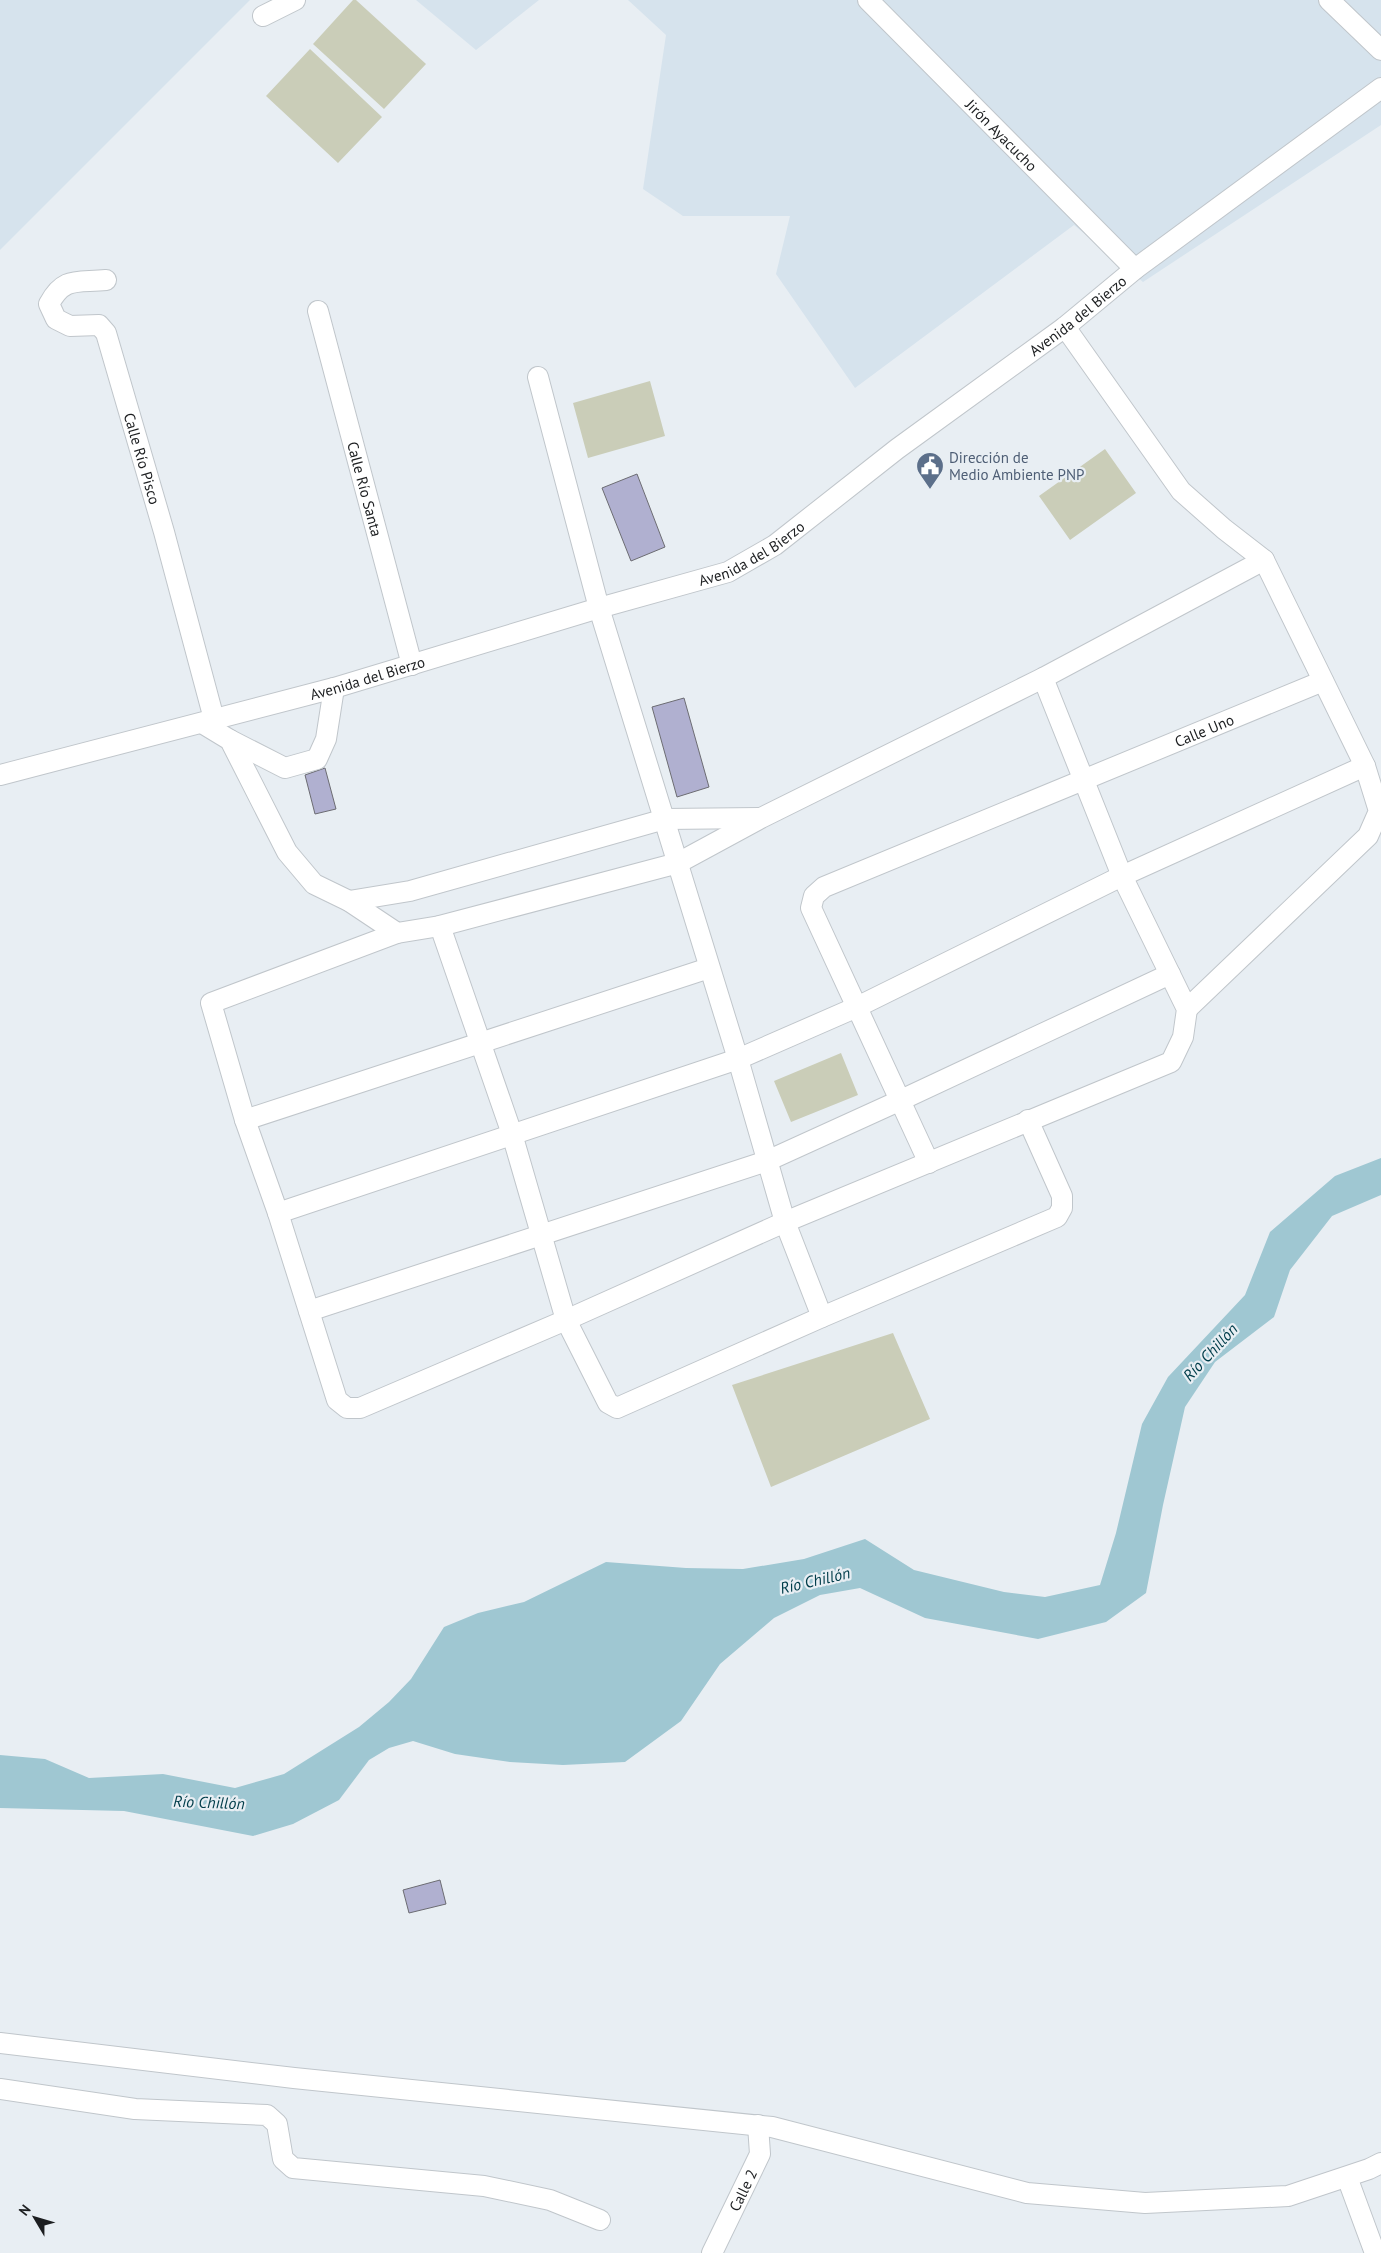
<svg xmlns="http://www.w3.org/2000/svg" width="1381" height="2253" font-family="'PT Sans',sans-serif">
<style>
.built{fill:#d6e3ed}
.green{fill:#cacdb8}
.water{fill:#9fc7d2}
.building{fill:#b0b0d0;stroke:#6c6c72}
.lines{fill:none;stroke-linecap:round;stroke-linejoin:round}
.minor-casing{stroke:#c0c6cb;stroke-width:22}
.minor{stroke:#fff;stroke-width:20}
.labels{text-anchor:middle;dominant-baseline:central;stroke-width:4.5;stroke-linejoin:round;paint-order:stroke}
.street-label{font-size:15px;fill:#1c1e20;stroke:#e8eef3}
.service-label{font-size:15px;fill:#4e5e75;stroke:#e8eef3;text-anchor:start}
.water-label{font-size:16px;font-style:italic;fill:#003d4a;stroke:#e8eef3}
</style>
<rect width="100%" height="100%" fill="#e8eef3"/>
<path class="built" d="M0 0H250L0 250Z
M416 0H539L476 50Z
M628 0H1381V125L1143 282 1074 225 855 388 776 274 790 216H683L643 189 666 35Z"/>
<path class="green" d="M353 0H356L426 64 384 109 313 44Z
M310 49 382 117 338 163 266 96Z
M650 381 665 436 588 458 573 403Z
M1105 449 1136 493 1070 540 1039 496Z
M841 1053 858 1095 791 1122 774 1081Z
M893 1333 930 1419 771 1487 732 1385Z"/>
<path class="water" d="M1381 1158V1195L1332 1216 1290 1270 1274 1317 1215 1362 1185 1407 1163 1505 1146 1593 1106 1622 1038 1639 925 1618 860 1588 820 1595 774 1618 720 1664 681 1721 625 1762 563 1765 510 1762 455 1754 413 1741 389 1748 369 1760 339 1800 293 1824 253 1836 124 1811 0 1808V1755L45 1759 89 1778 163 1774 235 1788 284 1774 359 1727 389 1702 411 1679 444 1627 478 1613 524 1602 606 1562 686 1568 743 1569 804 1559 865 1539 914 1570 1004 1592 1045 1597 1100 1585 1116 1533 1142 1424 1168 1377 1245 1295 1270 1232 1335 1176Z"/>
<path class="building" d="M637 474 665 547 631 561 602 488Z
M684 698 709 787 677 797 652 707Z
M325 768 336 809 315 814 305 775Z
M440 1880 446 1904 409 1913 403 1890Z"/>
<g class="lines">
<defs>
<g id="minor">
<path id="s1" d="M868 0 1135 269"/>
<path d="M1329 0 1381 50"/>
<path d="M263 16 295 0"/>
<path id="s2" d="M106 280C77 283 64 276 49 304L56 319 70 326 99 325 106 333 164 532 214 719"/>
<path id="s3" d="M318 311 412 665"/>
<path d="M1065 327 1181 491 1224 529 1264 560 1365 766 1379 811 1368 836 1187 1009"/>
<path d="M538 377 599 608 738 1059 785 1222 822 1317"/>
<path d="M202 723 230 740 287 852 314 884 349 901 397 933 440 926 678 863 761 818 1043 678 1264 560"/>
<path d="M230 740 285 768 317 759 326 739 334 688"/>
<path id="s4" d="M0 775 334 688 599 608 728 572 775 545 897 449 1065 327 1135 269 1381 88"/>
<path d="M349 901 410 891 665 819 759 818"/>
<path d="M440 926 512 1134 566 1320 608 1403 617 1408 822 1317 1057 1217 1062 1208V1196L1028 1120"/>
<path d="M397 933 211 1003 245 1120 278 1213 337 1400 347 1408H360L566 1320 785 1222 1171 1062 1183 1037 1187 1009 1122 876 1043 678"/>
<path d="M245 1120 709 968"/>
<path id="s5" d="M929 1163 811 908 814 896 824 887 1323 681"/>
<path d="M278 1213 738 1059 857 1007 1122 876 1365 766"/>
<path d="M309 1311 767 1161 901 1100 1170 974"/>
<path d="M0 2043 294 2078 772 2127 1027 2193 1145 2203 1288 2196 1369 2169 1381 2163"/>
<path d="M0 2089 135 2109 267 2115 277 2124 283 2159 293 2168 484 2186 550 2200 600 2220"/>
<path d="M1347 2177 1375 2253"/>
<path id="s6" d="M712 2253 760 2154 758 2125"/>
</g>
</defs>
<use href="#minor" class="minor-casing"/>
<use href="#minor" class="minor"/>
</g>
<defs>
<symbol id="civic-pin" viewBox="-11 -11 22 30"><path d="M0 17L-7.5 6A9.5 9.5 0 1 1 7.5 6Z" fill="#5c6f8a" stroke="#e8eef3"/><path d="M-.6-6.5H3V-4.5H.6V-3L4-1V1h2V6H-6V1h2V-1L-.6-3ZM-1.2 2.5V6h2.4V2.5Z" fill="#fff"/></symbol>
</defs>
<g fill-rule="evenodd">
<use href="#civic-pin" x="914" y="450" width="32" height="43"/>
</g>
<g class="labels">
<g class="street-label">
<text stroke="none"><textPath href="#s1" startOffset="190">Jirón Ayacucho</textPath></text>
<text stroke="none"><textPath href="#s4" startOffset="1190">Avenida del Bierzo</textPath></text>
<text stroke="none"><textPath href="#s2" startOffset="269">Calle Río Pisco</textPath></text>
<text stroke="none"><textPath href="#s3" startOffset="184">Calle Río Santa</textPath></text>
<text stroke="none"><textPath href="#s4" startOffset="785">Avenida del Bierzo</textPath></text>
<text stroke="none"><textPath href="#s4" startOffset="380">Avenida del Bierzo</textPath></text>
<text stroke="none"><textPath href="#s5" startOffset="718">Calle Uno</textPath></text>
<text stroke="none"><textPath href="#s6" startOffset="70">Calle 2</textPath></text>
</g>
<g class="service-label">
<text x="949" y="457">Dirección de<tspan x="949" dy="17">Medio Ambiente PNP</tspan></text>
</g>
<g class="water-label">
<text transform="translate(1210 1352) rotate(-47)">Río Chillón</text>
<text transform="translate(815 1580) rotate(-13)">Río Chillón</text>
<text transform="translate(209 1802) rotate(2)">Río Chillón</text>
</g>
</g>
<g transform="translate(35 2218) rotate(308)" stroke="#e8eef3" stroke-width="4" paint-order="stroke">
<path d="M0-4L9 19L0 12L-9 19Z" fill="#1c1e20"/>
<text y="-8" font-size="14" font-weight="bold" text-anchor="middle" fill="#1c1e20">N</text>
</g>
</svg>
